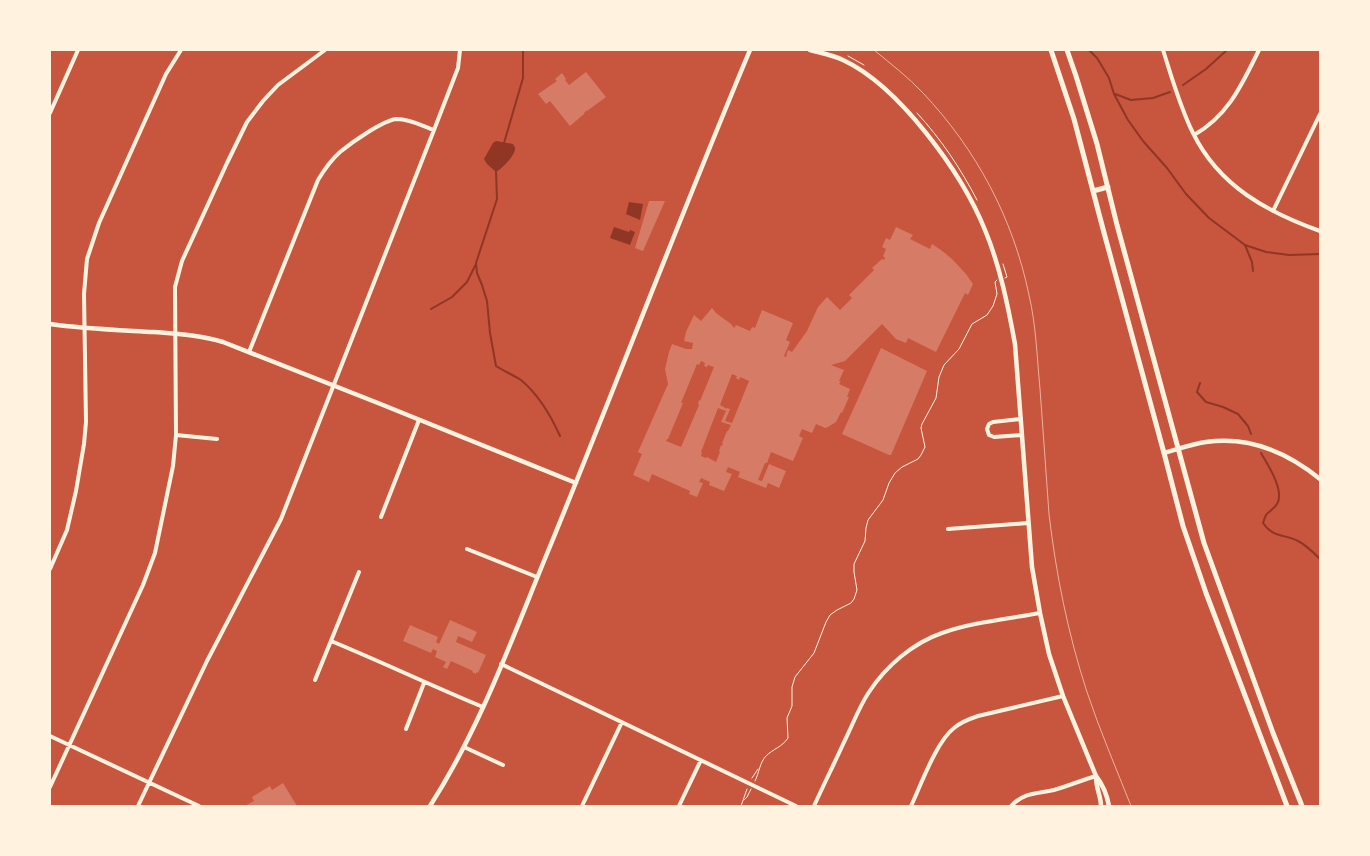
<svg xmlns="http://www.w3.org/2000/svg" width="1370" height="856" font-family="Commissioner,sans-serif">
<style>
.water{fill:#8f3625}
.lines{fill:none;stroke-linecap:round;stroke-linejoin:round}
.stream{stroke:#8f3625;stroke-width:2}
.building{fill:#d67c66;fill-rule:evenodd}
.path{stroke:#fff3e0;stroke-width:1}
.minor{stroke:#fff3e0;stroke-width:4}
.tertiary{stroke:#fff3e0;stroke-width:4.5}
.secondary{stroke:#fff3e0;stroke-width:5}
.tram{stroke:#e9b49f;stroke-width:1}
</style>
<rect width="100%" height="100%" fill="#c8553d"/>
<path class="water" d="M496 141 513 144C513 145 515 146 515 148 516 154 502 169 496 172L487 164 484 159 493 143Z
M629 202 643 204 640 220 626 214Z
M614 227 629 232 630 230 635 232 630 245 610 238Z"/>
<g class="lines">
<path class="stream" d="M1089 50 1097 58 1109 78 1114 94 1128 120 1143 141 1167 168 1186 194 1209 218 1245 245 1266 252 1289 255 1320 254
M1183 85 1206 69 1227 50
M1115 94 1131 100 1153 98 1170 92
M504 143 523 78V50
M496 172 497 199 476 263 477 273 482 285 487 301 490 333 496 366C504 371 513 375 521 380 539 395 551 416 560 436
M1245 245 1252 262 1253 271
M431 309 452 297 467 282 476 264
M1200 383 1197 392 1206 402 1223 407 1238 414 1248 426 1251 434
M1261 453C1268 465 1285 491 1277 504 1274 509 1269 511 1266 515 1265 517 1264 520 1263 523 1273 538 1285 534 1298 541 1306 545 1314 553 1320 559"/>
</g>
<path class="building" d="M586 72 606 97 587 111V110L584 113V114L570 126 550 101 546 104 538 94 557 81 555 79 562 73 566 79 565 80 569 85Z
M649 201H665L643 251 635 248Z
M896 227 913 235 910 239 930 249 932 244 941 250 952 259 966 274 973 284 968 295 965 293 936 352 908 338 906 343 896 339 882 324 845 361 831 365 844 370 839 381H841L839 384 850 389 847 397H849L842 413 841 412 836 422 828 427 825 428 816 424 812 433 802 429 799 436 803 438 793 461 771 452 767 463H765L758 480 762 481 769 464 786 471 779 488 768 483 766 488 738 477 740 472 728 467 726 472 732 474 724 491 709 485 710 482 701 478 699 482 703 483 697 497 689 494 690 491 652 474 649 482 633 475 642 454 638 452 668 384 665 369 669 352 672 344 686 349H692L693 343 684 341 686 332 694 315 701 321 712 308 716 313 731 324 734 328 736 325 750 331 752 327 755 328 762 310 793 323 786 340 790 342 784 356 786 357 788 350 792 352 807 331 818 307 827 297 840 310 852 298 849 295 874 270 872 268 882 259 884 260 885 258 883 256 886 249 882 247 886 238 890 240ZM701 361 705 363 704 366 707 367 708 365 714 367 700 401 699 400 698 404 699 405 681 447 666 441 667 439H668L683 403H681L697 364 699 365ZM732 374 737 376 736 378 739 380 740 377 749 381 732 423 725 421 730 409 727 408V409L720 405ZM718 408 726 411 721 422 731 425 728 431H727L722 443 723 444 722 446 721 445 719 451 720 452 716 462 707 457 706 458 701 456 702 453 701 452Z
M881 348 927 371 891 455H889L842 434Z
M450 620 477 632 472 642 458 636 456 642 486 655 478 673 476 672V674L472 672 473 671 451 661 447 669 443 667 446 662 435 657 437 651 433 649 431 653 403 641 410 625 438 637 436 642 439 644Z
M283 783 297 806H245L254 801 252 797 270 786 272 790Z"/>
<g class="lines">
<path class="path" d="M848 56 864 65
M917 113C941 139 961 169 977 200
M1003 264 1007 277 1005 278
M752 778 758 769
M755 781C759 773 760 762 766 756 773 749 782 747 788 738L787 718 792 706V687L795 677 814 653 826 622 830 615 837 610 851 603 854 599 857 590 854 572V564L865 541 866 528 868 520 883 500 889 483 895 473 902 467 918 459 921 455 925 447 921 428 922 424 936 398 939 377 944 365 959 349 972 324 987 315 993 306 997 294 995 282 997 280
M744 800 747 797 751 789
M741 806 747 789"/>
<path class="minor" d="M1163 50C1172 78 1180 107 1193 133 1219 186 1267 212 1320 231
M50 113 78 50
M1194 135C1229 115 1242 84 1259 50
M1273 211 1320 114
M249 352 318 180C324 170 331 160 340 152 351 143 383 120 397 119 410 119 423 126 434 130
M1021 419 993 422 989 424 987 429 989 435 994 437 1022 435
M176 435 217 439
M381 517 419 420
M948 529 1028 523
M467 549 537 577
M50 569 67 530 76 491 84 444 86 422 84 294 87 259 99 223 166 74 181 50
M331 641C382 662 432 686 483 707
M501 664 796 806
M315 680 359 572
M406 729 424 683
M50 736 199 806
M464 747 503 765
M50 787 143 585 155 553 173 466 176 435 175 287 182 261 227 163 247 122 263 101 278 85 325 50
M138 806 207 661 281 519 434 130 458 68 460 50
M582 806 622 722
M679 806 701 760
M814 806C824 784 835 762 845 740 853 724 859 707 869 692 886 666 913 643 942 633 973 622 1008 619 1040 613
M911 806C921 785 936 742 954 728 961 722 969 719 978 716L1063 696
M1011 806C1024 792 1037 794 1054 790 1068 786 1082 780 1096 776"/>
<path class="tertiary" d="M810 50C821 53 833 55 843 60 899 86 962 173 985 230 1000 266 1008 306 1015 344L1032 567 1040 613 1049 654 1063 696 1096 776C1103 785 1107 795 1109 806
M50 324C84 329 119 330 154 332 177 334 200 335 223 342L378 403 576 483
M1164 453C1178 449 1192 444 1206 442 1249 436 1287 452 1320 479
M1096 777C1096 789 1101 796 1101 806
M430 806C482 725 514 633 551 544 618 380 681 214 750 50"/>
<path class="secondary" d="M1051 50 1074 119 1103 229 1164 453 1183 526 1206 593 1287 806
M1067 50 1076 76 1097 144 1117 225 1204 543 1273 733 1302 806
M1093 191 1108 187"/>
<path class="tram" d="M874 50C891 64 908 77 923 93 976 149 1013 218 1029 295 1036 325 1037 357 1040 389 1043 430 1046 472 1049 514 1056 574 1068 634 1087 692 1100 731 1116 768 1131 806"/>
</g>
<rect width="1370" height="856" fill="none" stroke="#fff3e0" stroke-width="102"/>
</svg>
